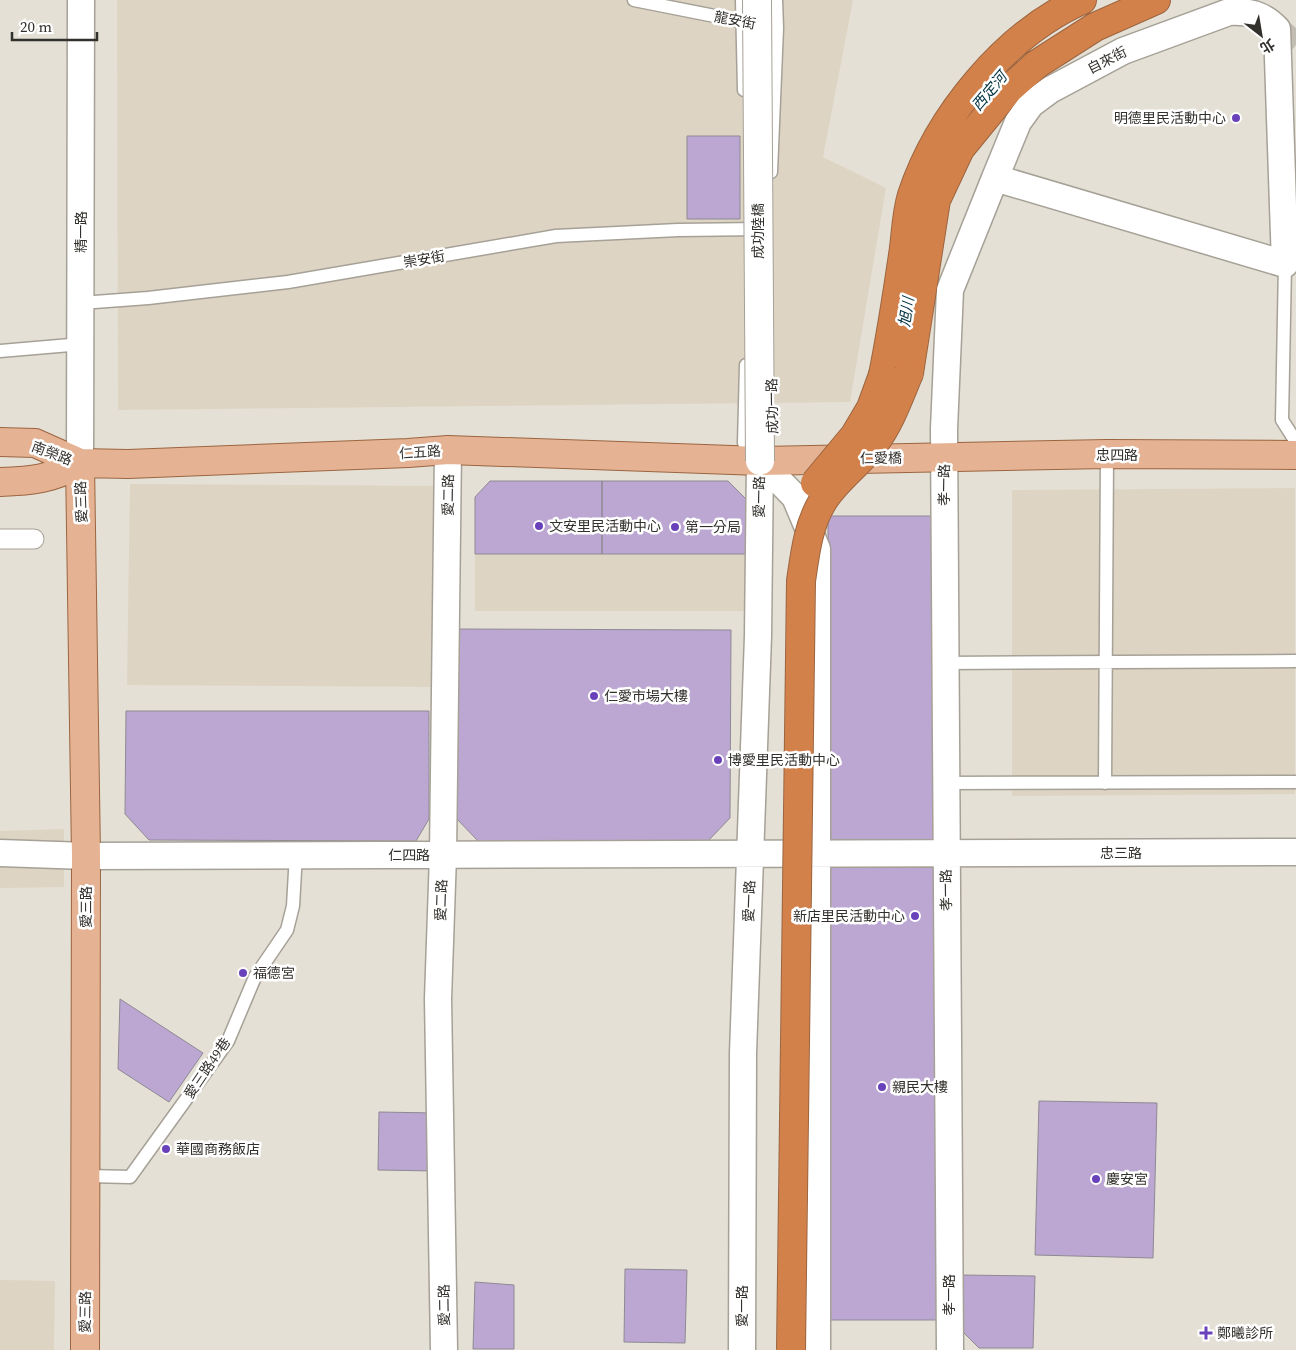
<svg xmlns="http://www.w3.org/2000/svg" width="1296" height="1350" font-family="'Source Serif 4','Noto Sans TC',serif">
<style>
.built{fill:#ddd4c3}
.pier{fill:#e5e0d5}
.building{fill:#bca7d2;stroke:#8e8993}
.lines{fill:none;stroke-linecap:round;stroke-linejoin:round}
.minor-tunnel{stroke:#c1bdb3;stroke-width:26;stroke-dasharray:26 13;stroke-linecap:butt}
.service-casing{stroke:#a6a197;stroke-width:15}
.pedestrian-casing{stroke:#a6a197;stroke-width:21}
.minor-casing{stroke:#a6a197;stroke-width:29}
.primary-casing{stroke:#9b6540;stroke-width:30}
.motorway-casing{stroke:#9b6540;stroke-width:30}
.service{stroke:#fff;stroke-width:12}
.pedestrian{stroke:#fff;stroke-width:19}
.minor{stroke:#fff;stroke-width:26}
.primary{stroke:#e5b393;stroke-width:28}
.motorway{stroke:#d3814b;stroke-width:28}
.tertiary-bridge-casing{stroke:#a6a197;stroke-width:30;stroke-linecap:butt}
.motorway-bridge-casing{stroke:#9b6540;stroke-width:30;stroke-linecap:butt}
.tertiary-bridge{stroke:#fff;stroke-width:28}
.motorway-bridge{stroke:#d3814b;stroke-width:28}
.poi-dot{fill:#6941ba;stroke:#fff;stroke-width:2}
.labels{text-anchor:middle;dominant-baseline:central;stroke-width:5;stroke-linejoin:round;paint-order:stroke}
.street-label{font-size:14px;fill:#32302c;stroke:#fff}
.poi-label{font-size:14px;fill:#32302c;stroke:#fff;text-anchor:start}
.water-label{font-size:15px;font-style:italic;fill:#003241;stroke:#fff}
</style>
<rect width="100%" height="100%" fill="#e5e0d5"/>
<path class="built" d="M117 0H853L823 157 886 188 850 402 118 410Z
M130 484 441 486 439 687 127 685Z
M1295 488V794L1012 796V490Z
M475 554H748V611H475Z
M64 829V887L0 888V831Z
M0 1280 55 1281 54 1350H0Z"/>
<path class="pier" d="M855 399H923V493L935 511V516H828V513L856 493Z
M826 1320H937V1350H826Z"/>
<path class="building" d="M687 136H740V219H687Z
M490 481H602V554H475V497Z
M602 481H728L746 499 748 554H602Z
M828 516H935L936 853 828 854Z
M459 629 731 630 730 818 707 842H479L456 818Z
M126 711H429V819L416 841 149 840 125 814Z
M936 853 937 1320H826L828 854Z
M120 999 203 1053 169 1102 118 1069Z
M1039 1101 1157 1103 1153 1258 1035 1255Z
M379 1112 436 1113 435 1171 378 1170Z
M625 1269 687 1270 685 1343 624 1342Z
M962 1275 1035 1276 1033 1348H979L961 1330Z
M475 1282 514 1285V1349H473Z"/>
<g class="lines">
<path class="minor-tunnel" d="M1277 29 1296 45"/>
<defs>
<path id="service" d="M634 0 750 23
M742 0 744 90
M771 172 777 28 776 0
M1285 264 1282 420 1296 442
M81 303 148 298 288 282 556 236 678 230 761 229
M0 351 82 344
M746 365 744 443 757 458
M945 663 1296 661
M946 783 1296 782
M1105 783 1107 454
M87 1176 130 1177 228 1041 255 977 287 930 293 906 296 854"/>
<path id="pedestrian" d="M0 539H34"/>
<path id="minor" d="M760 461 795 497 817 549V1350
M80 463 81 0
M0 853 86 856 1296 852
M444 1350 438 999 443 855 448 450
M742 1350 743 1053 758 636 760 461
M950 1350 944 429 950 290 995 178 1285 264 1277 29C1263 14 1248 11 1229 12L1123 51 1050 90 1031 104 1018 122 995 178"/>
<path id="primary" d="M0 442 35 443 80 463 128 464 408 453 448 450 760 461 1107 454 1296 455
M80 463 86 856 85 1350
M0 482C33 481 51 479 80 463"/>
<path id="motorway" d="M909 373 936 200 960 149 1009 89 1037 64 1095 27 1156 0
M883 375C891 335 897 296 903 255 906 236 906 214 912 195 938 117 1005 34 1082 0"/>
</defs>
<use href="#service" class="service-casing"/>
<use href="#pedestrian" class="pedestrian-casing"/>
<use href="#minor" class="minor-casing"/>
<use href="#primary" class="primary-casing"/>
<use href="#motorway" class="motorway-casing"/>
<use href="#service" class="service"/>
<use href="#pedestrian" class="pedestrian"/>
<use href="#minor" class="minor"/>
<use href="#primary" class="primary"/>
<use href="#motorway" class="motorway"/>
<defs>
<path id="tertiary-bridge" d="M757 0 760 461"/>
<path id="motorway-bridge" d="M815 483 855 435 871 408 883 375
M791 1350 801 581C805 554 808 525 823 501 836 480 859 464 874 444 890 423 899 397 909 373"/>
</defs>
<use href="#tertiary-bridge" class="tertiary-bridge-casing"/>
<use href="#motorway-bridge" class="motorway-bridge-casing"/>
<use href="#tertiary-bridge" class="tertiary-bridge"/>
<use href="#motorway-bridge" class="motorway-bridge"/>
</g>
<g class="poi-dot">
<circle cx="1236" cy="118" r="5"/>
<circle cx="539" cy="526" r="5"/>
<circle cx="675" cy="527" r="5"/>
<circle cx="594" cy="696" r="5"/>
<circle cx="718" cy="760" r="5"/>
<circle cx="915" cy="916" r="5"/>
<circle cx="243" cy="973" r="5"/>
<circle cx="882" cy="1087" r="5"/>
<circle cx="166" cy="1149" r="5"/>
<circle cx="1096" cy="1179" r="5"/>
<path d="M1203.5 1325.5h5v5h5v5h-5v5h-5v-5h-5v-5h5z"/>
</g>
<g class="labels">
<g class="street-label">
<text transform="translate(735 20) rotate(11)">龍安街</text>
<text transform="translate(1107 60) rotate(-27)">自來街</text>
<text transform="translate(758 231) rotate(-90)">成功陸橋</text>
<text transform="translate(81 232) rotate(-90)">精一路</text>
<text transform="translate(424 259) rotate(-10)">崇安街</text>
<text transform="translate(772 406) rotate(-91)">成功一路</text>
<text transform="translate(420 452) rotate(-4)">仁五路</text>
<text transform="translate(52 453) rotate(21)">南榮路</text>
<text x="1117" y="455">忠四路</text>
<text transform="translate(881 458) rotate(-1)">仁愛橋</text>
<text transform="translate(944 485) rotate(-89)">孝一路</text>
<text transform="translate(448 495) rotate(-89)">愛二路</text>
<text transform="translate(759 497) rotate(-89)">愛一路</text>
<text transform="translate(81 502) rotate(-92)">愛三路</text>
<text x="1121" y="853">忠三路</text>
<text x="409" y="855">仁四路</text>
<text transform="translate(946 890) rotate(-91)">孝一路</text>
<text transform="translate(441 900) rotate(-88)">愛二路</text>
<text transform="translate(749 901) rotate(-88)">愛一路</text>
<text transform="translate(86 907) rotate(-90)">愛三路</text>
<text transform="translate(207 1068) rotate(-56)">愛三路49巷</text>
<text transform="translate(949 1295) rotate(-90)">孝一路</text>
<text transform="translate(444 1305) rotate(-91)">愛二路</text>
<text transform="translate(742 1306) rotate(-90)">愛一路</text>
<text transform="translate(85 1312) rotate(-89)">愛三路</text>
</g>
<g class="poi-label">
<text x="1226" y="118" text-anchor="end">明德里民活動中心</text>
<text x="549" y="526">文安里民活動中心</text>
<text x="685" y="527">第一分局</text>
<text x="604" y="696">仁愛市場大樓</text>
<text x="728" y="760">博愛里民活動中心</text>
<text x="905" y="916" text-anchor="end">新店里民活動中心</text>
<text x="253" y="973">福德宮</text>
<text x="892" y="1087">親民大樓</text>
<text x="176" y="1149">華國商務飯店</text>
<text x="1106" y="1179">慶安宮</text>
<text x="1217" y="1333">鄭曦診所</text>
</g>
<g class="water-label">
<text transform="translate(989 91) rotate(-50)">西定河</text>
<text transform="translate(906 312) rotate(-82)">旭川</text>
</g>
</g>
<g transform="translate(1261 35) rotate(149)" stroke="#ffffff" stroke-width="4" paint-order="stroke">
<path d="M0-4L9 19L0 12L-9 19Z" fill="#32302c"/>
<text y="-8" font-size="14" font-weight="bold" text-anchor="middle" fill="#32302c">北</text>
</g>
<path d="M12 32v8h85v-8" fill="none" stroke="#32302c" stroke-width="2.5"/>
<text x="20" y="32" font-size="15" fill="#32302c" stroke="#ffffff" stroke-width="4" paint-order="stroke">20 m</text>
</svg>
